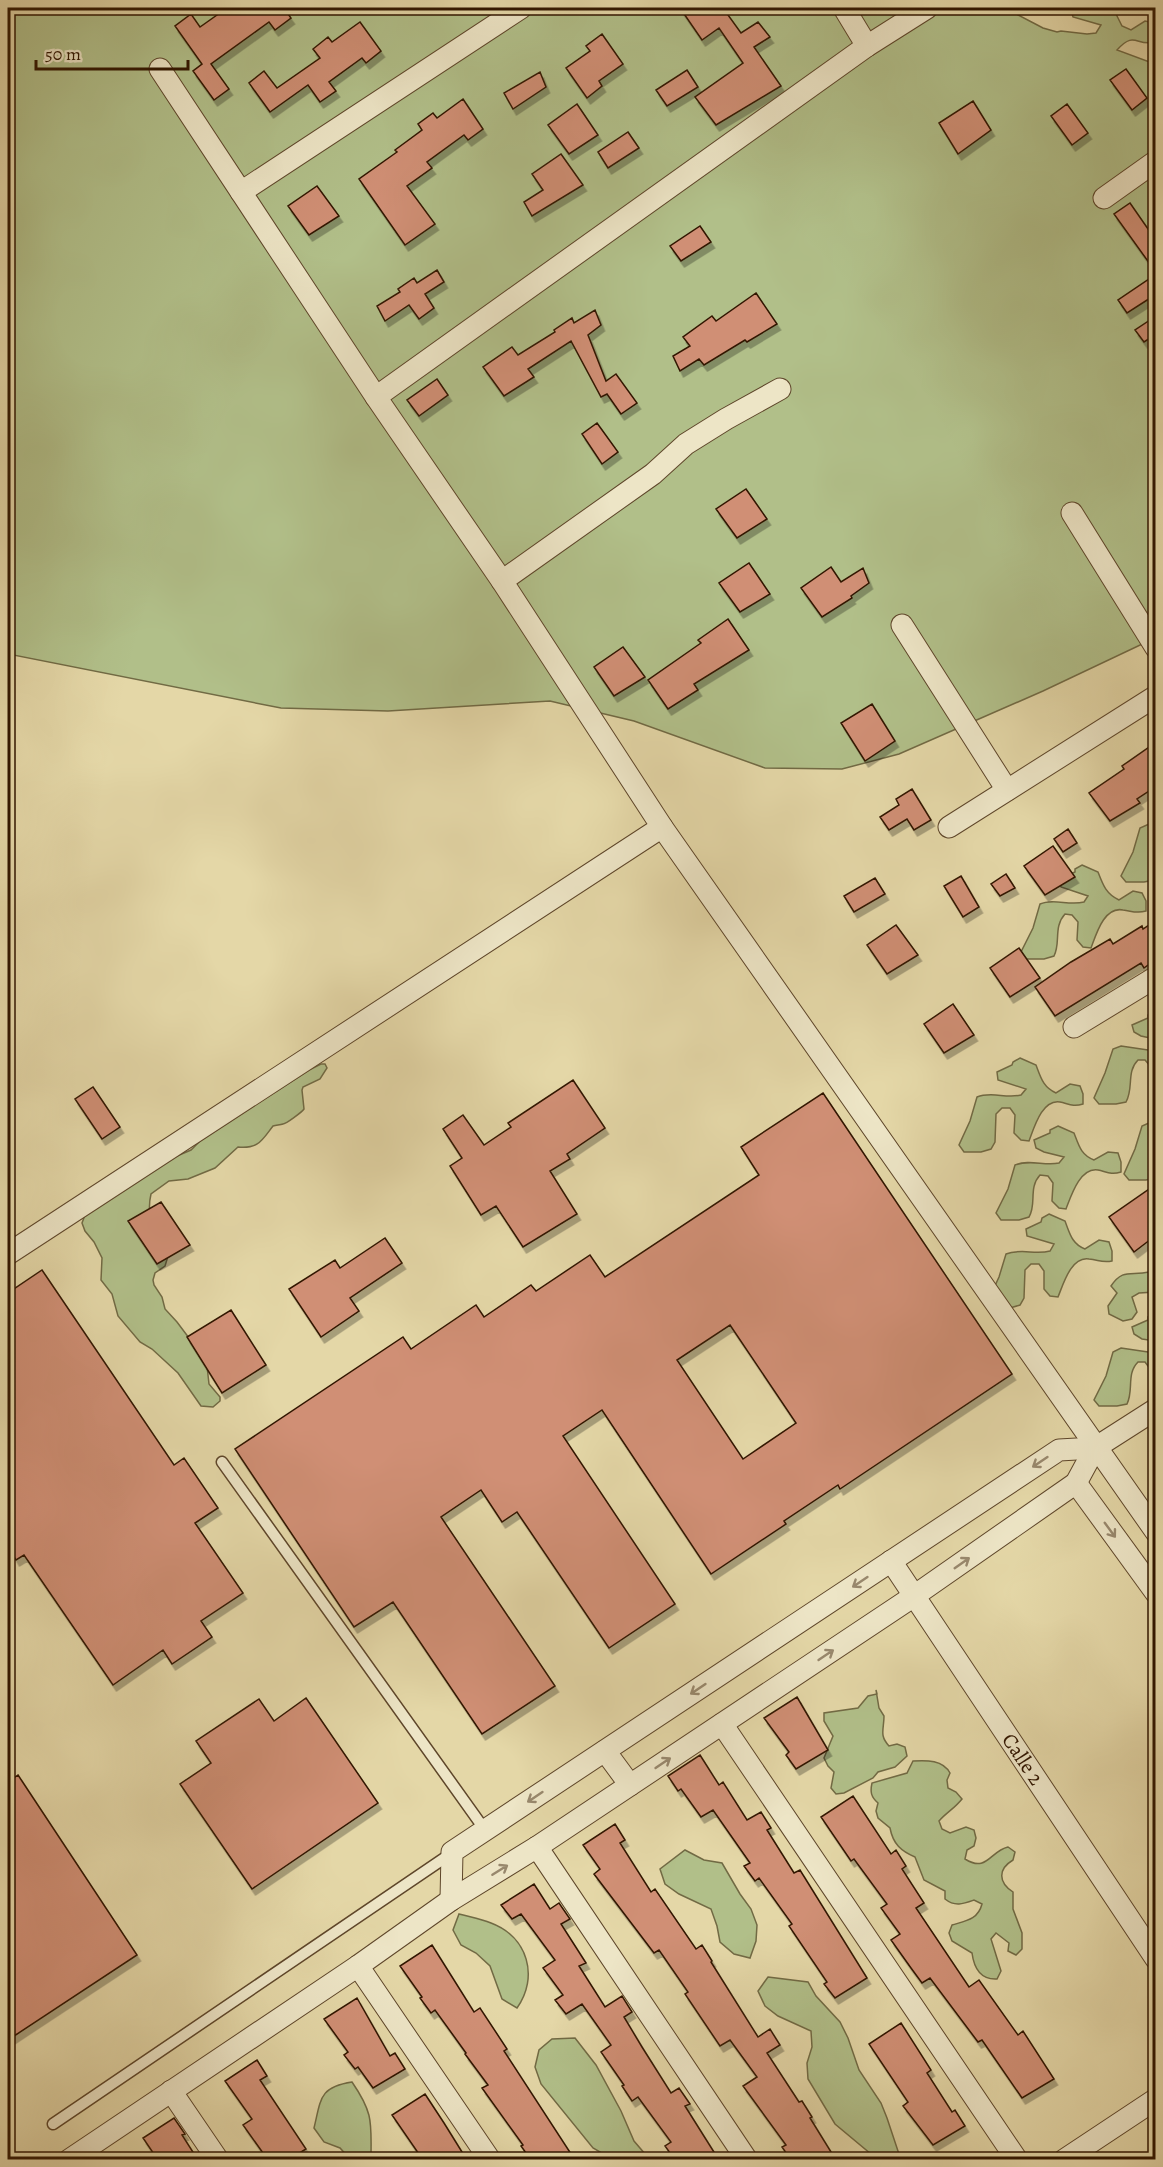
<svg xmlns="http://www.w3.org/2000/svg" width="1163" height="2167" font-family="Alegreya,serif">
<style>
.green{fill:#b1bf89;stroke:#716a44;stroke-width:1.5}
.building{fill:#d08f74;stroke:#311600;stroke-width:1.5;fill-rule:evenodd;filter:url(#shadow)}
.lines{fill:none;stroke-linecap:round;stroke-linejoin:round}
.service-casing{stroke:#5e462a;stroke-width:13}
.minor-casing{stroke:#5e462a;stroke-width:23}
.service{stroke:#ede5c6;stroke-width:10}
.minor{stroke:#ede5c6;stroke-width:21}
.oneway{stroke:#98886d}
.labels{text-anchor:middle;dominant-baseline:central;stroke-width:4.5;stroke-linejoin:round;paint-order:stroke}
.street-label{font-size:21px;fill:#311600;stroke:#ede5c6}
</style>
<defs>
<filter id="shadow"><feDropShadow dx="3.5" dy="6" stdDeviation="0" flood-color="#0004"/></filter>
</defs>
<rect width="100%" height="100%" fill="#e4d7a7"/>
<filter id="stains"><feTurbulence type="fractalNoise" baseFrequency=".00333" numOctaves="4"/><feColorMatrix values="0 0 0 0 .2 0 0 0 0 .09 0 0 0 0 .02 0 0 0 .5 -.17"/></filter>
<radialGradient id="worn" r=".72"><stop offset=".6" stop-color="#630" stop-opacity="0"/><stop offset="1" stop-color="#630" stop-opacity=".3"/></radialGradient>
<path class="green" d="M8 8H1005L1043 28 1057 32 1061 31 1087 34 1096 33 1101 25 1073 17 1071 10 1078 8H1113L1122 26 1131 30 1145 21 1155 23V42C1136 47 1135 30 1117 50L1155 64V638L1043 691 899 754 842 769 765 768 634 721 550 701 388 711 281 708 8 654Z
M1149 824 1155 825V877L1154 880 1144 882H1126L1121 876 1133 852 1140 828Z
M1082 865 1098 872C1103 885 1106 894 1119 900L1133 891 1142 893 1146 901V911C1136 914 1132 911 1123 910 1104 906 1096 935 1091 948L1083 947 1077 940 1078 922 1072 915 1065 914C1053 927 1061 943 1054 956L1044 959H1026L1021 952 1033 928 1040 904C1054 898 1069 906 1084 902L1088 896 1061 887 1059 879 1075 872V869Z
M1156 1011 1155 1039 1141 1036 1134 1032 1132 1025 1148 1018V1015Z
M1121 1046 1148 1050 1155 1048V1092L1150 1085 1151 1067 1145 1060H1138C1126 1072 1134 1088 1126 1102L1116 1104H1099L1094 1098 1105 1073 1113 1049Z
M1020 1058 1036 1065C1041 1078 1043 1087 1056 1093L1070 1084 1080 1086 1083 1094V1104C1073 1107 1069 1104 1060 1102 1042 1099 1034 1128 1029 1141L1021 1140 1014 1133 1015 1115 1010 1108H1002L996 1114 995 1142 991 1149 981 1152H964L959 1145 970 1121 977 1097C992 1091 1006 1099 1021 1095L1026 1089 998 1080 997 1072 1012 1065 1013 1062Z
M321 1064H325L327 1068 320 1079 303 1087 302 1090 304 1109C302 1112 286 1124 283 1124 280 1125 277 1125 273 1126 262 1140 259 1149 238 1147L215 1168 188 1179 169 1181 151 1194C145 1219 157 1236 168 1256L165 1266 155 1273 153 1280 154 1285 162 1297 165 1309 177 1322 198 1350 207 1366 209 1384 220 1397V1401L213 1407 201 1406 178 1373 152 1349 140 1342 118 1316 112 1294 101 1280 102 1258 94 1242 85 1231 82 1223 85 1215 165 1161 191 1150 201 1140 309 1070Z
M1151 1122 1155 1123V1178L1146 1180H1129L1124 1174 1135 1149 1142 1126Z
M1058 1126 1074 1133C1079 1146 1081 1155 1094 1160L1108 1152 1118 1153 1121 1162V1172C1111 1175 1107 1172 1098 1170 1080 1167 1071 1196 1066 1209L1059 1208 1052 1201 1053 1183 1048 1176 1040 1175C1028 1188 1037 1204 1029 1217L1019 1220H1001L996 1213 1008 1189 1015 1165C1030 1159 1044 1166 1059 1163L1064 1157 1044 1152 1036 1148 1034 1140 1050 1133V1130Z
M1049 1214 1065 1221C1070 1234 1072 1244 1085 1249L1099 1240 1109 1242 1112 1251V1261C1102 1263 1099 1260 1089 1259 1071 1256 1063 1285 1058 1297L1050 1296 1044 1289V1271L1039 1264H1031L1025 1270 1024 1298 1020 1305 1010 1308 988 1301 999 1277 1006 1254C1021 1248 1035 1255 1050 1251L1054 1244 1027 1236 1026 1229 1041 1222 1042 1218Z
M1150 1269 1155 1271V1292L1139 1293 1132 1297 1137 1312 1132 1319 1123 1321 1109 1314 1108 1306 1117 1293 1111 1286C1123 1268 1131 1276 1149 1272Z
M1155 1312V1341L1142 1339 1134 1334 1132 1327 1148 1320V1317Z
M1121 1348 1148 1352 1155 1350V1394L1150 1388 1151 1370 1145 1362H1138C1126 1374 1134 1390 1127 1404L1117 1406H1099L1094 1400 1106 1376 1113 1352Z
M876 1690 879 1708 884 1716C884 1730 879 1735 889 1746L897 1744 905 1747 907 1756 895 1767 878 1772 873 1778 844 1793 836 1794 831 1788 834 1772 828 1766 824 1758 833 1736 824 1721V1713L858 1708 868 1696 877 1694Z
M913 1761C927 1760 943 1760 950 1773L947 1780 948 1788 956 1792 962 1799C954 1809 947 1812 939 1821L942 1829 950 1833 966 1827 974 1830 976 1838 974 1846 967 1850 965 1859C987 1873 990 1851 1008 1847L1015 1852 1013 1860C998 1869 998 1882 1013 1892V1909L1022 1933V1949L1016 1955 1008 1951 1009 1943 996 1933 991 1939 1001 1971 997 1979C980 1980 974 1968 972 1953L952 1941 949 1933 952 1925C965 1921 978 1920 982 1904L974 1900C963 1904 955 1907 945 1899V1891L924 1880 915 1857C901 1851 893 1844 890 1828L878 1818 876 1811 878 1803C871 1797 870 1792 872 1783L907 1773Z
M685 1850 704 1860 722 1863 740 1894 751 1909 757 1925 756 1941 750 1958 734 1954 720 1942 717 1926 711 1909 679 1894 665 1884 660 1869Z
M459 1914C470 1917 481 1919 491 1923 528 1937 539 1977 517 2008L502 1999 490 1966 476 1953 461 1945 453 1930Z
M768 1977 808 1982 816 1996 840 2022 848 2038 859 2070 881 2103 887 2118 899 2154 894 2159H877L835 2124 808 2079 807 2063 812 2047 811 2031 778 2016 765 2006 758 1991Z
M575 2038 596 2065 621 2111 634 2141 646 2155 656 2159H612L593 2148 541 2084 535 2067 539 2050 552 2039Z
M352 2082C374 2114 371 2123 371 2159H350L340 2148 324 2142 314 2128C321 2099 319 2087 352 2082Z"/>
<path class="building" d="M227 8H288L285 10 291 18 275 30 269 22 211 64 229 89 214 100 193 71 202 64 175 26 191 14 200 27Z
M680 8H723L741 33 758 22 770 37 754 47 781 86 716 125 695 97 743 63 719 28 702 40Z
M360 22 381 51 366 63 362 58 329 82 336 91 320 102 308 85 270 112 249 83 264 71 277 88 320 58 313 49 328 37 332 42Z
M602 34 623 64 599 81 602 86 587 98 566 68 590 51 586 46Z
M1126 69 1147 98 1132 110 1110 80Z
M687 70 698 87 667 106 656 90Z
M540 72 546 87 513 109 504 93Z
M463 99 483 129 468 140 464 135 427 162 432 168 407 186 435 224 405 245 359 179 397 152 395 150 422 130 418 124 433 113 437 118Z
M973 101 991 130 958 154 939 123Z
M577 104 598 135 569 154 548 125Z
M1067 104 1088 133 1072 145 1051 116Z
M628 132 639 148 608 168 598 152Z
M561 154 583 185 532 216 524 202 543 190 532 174Z
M317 186 339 216 309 235 288 206Z
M1130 203 1155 239V271L1114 214Z
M700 226 711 242 681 261 670 246Z
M437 270 444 282 425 294 434 308 419 319 409 305 385 321 377 306 400 292 398 289 414 278 417 283Z
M1155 275V295L1127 313 1118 300Z
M756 293 777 324 747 342 745 340 704 365 699 359 680 371 673 356 690 346 683 337 712 316 716 321Z
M595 310 601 325 588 335 606 381 616 374 637 403 621 414 607 394 601 397 571 341 528 369 534 377 504 396 483 367 512 347 518 355 555 332 554 330 572 318 574 323Z
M1150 320 1155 329V335L1144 342 1135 330Z
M437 379 448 395 419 416 407 400Z
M597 423 618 452 602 464 582 434Z
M746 489 767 519 737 538 716 509Z
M749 563 770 594 740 612 719 583Z
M831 567 841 582 863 568 869 583 851 596 852 598 822 617 801 588Z
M728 619 749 650 694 684 698 690 668 709 648 680 701 643 698 640Z
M623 647 645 677 614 696 594 667Z
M872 704 895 741 865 761 841 723Z
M1155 743V787L1137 799 1140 803 1110 821 1089 793 1124 769 1122 766Z
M912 789 931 820 914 830 907 819 889 830 880 817 899 805 896 799Z
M1068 829 1077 843 1063 852 1054 839Z
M1053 846 1075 877 1045 895 1024 866Z
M1006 874 1015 888 1000 896 991 884Z
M961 876 979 907 963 917 944 886Z
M875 878 885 894 854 912 844 896Z
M1155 921V960L1144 968 1141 963 1055 1016 1035 987 1071 962 1110 939 1113 944 1142 926 1143 929Z
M896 925 918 955 887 974 867 945Z
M1019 948 1040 978 1010 997 990 968Z
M953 1004 974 1035 944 1053 924 1024Z
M573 1080 605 1128 567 1154 570 1159 550 1171 577 1214 523 1247 496 1206 481 1215 450 1166 462 1158 443 1129 463 1115 484 1145 511 1127 508 1123Z
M93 1087 120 1127 102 1139 75 1099Z
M823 1093 1012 1374 840 1489 838 1485 784 1521 786 1524 711 1574 602 1410 563 1436 675 1604 609 1648 517 1512 502 1522 481 1490 441 1517 555 1686 482 1734 393 1602 354 1627 235 1449 403 1337 411 1349 476 1305 484 1317 531 1285 536 1291 590 1255 605 1277 759 1175 741 1147ZM730 1325 796 1423 743 1459 677 1360Z
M1155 1185V1236L1134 1252 1109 1217Z
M161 1202 190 1245 157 1264 128 1221Z
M385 1238 402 1263 350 1298 359 1311 321 1337 289 1289 335 1260 340 1268Z
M42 1270 174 1465 184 1458 218 1508 195 1523 243 1593 201 1621 212 1637 172 1664 163 1650 113 1685 24 1555 16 1560 8 1546V1293Z
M231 1310 266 1365 222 1393 187 1337Z
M797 1697 828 1750 796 1769 786 1755 789 1752 764 1718Z
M306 1698 378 1803 252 1889 180 1784 211 1763 196 1741 259 1699 274 1721Z
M700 1755 719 1785 723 1782 747 1820 761 1812 771 1828 767 1830 794 1873 800 1870 867 1978 835 1998 824 1984 827 1982 789 1926 792 1924 759 1878 755 1881 744 1866 750 1863 713 1810 701 1817 681 1789 678 1791 668 1776Z
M18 1775 137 1955 8 2040V1782Z
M853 1796 891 1854 896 1850 906 1866 902 1869 924 1903 916 1908 969 1987 979 1980 1018 2035 1023 2031 1054 2079 1022 2098 982 2040 978 2042 930 1978 922 1983 911 1968 891 1940 900 1934 881 1908 887 1904 854 1859 851 1861 821 1817Z
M615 1824 625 1840 620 1843 651 1892 655 1889 696 1949 702 1945 712 1961 711 1962 758 2037 770 2029 780 2045 767 2053 799 2102 802 2101 812 2117 810 2118 836 2160H791L782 2147 786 2145 743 2086 757 2077 730 2040 720 2046 685 1994 688 1992 659 1950 654 1953 594 1874 600 1869 583 1845Z
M534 1884 550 1909 559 1903 570 1919 561 1924 586 1963 579 1966 605 2007 622 1996 632 2012 624 2017 642 2047 671 2093 679 2088 690 2104 685 2106 719 2160H675L665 2146 671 2142 638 2097 632 2101 622 2086 624 2085 601 2052 611 2045 582 2004 566 2014 555 2000 563 1995 543 1968 555 1960 521 1914 512 1919 501 1905Z
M432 1945 474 2012 480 2008 507 2049 504 2051 575 2160H531L521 2146 523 2145 482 2088 488 2085 465 2054 466 2053 435 2010 431 2013 420 1998 422 1997 400 1966Z
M357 1998 390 2056 395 2053 405 2069 373 2088 358 2067 355 2069 344 2055 348 2052 324 2019Z
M901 2023 931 2070 927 2073 952 2112 955 2110 965 2126 933 2145 903 2106 908 2102 869 2044Z
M257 2060 267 2076 260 2080 306 2149 288 2160H268L243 2125 252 2119 225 2081Z
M425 2094 444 2123 467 2160H423L392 2115Z
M174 2118 185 2134 182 2135 198 2160H158L143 2138Z"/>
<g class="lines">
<defs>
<path id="service" d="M222 1462 485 1830
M53 2124 452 1853"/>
<g id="minor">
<path d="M844 8 867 46"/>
<path d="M160 69 376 397 502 581 662 827 1156 1532"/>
<path d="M241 192 521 8"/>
<path d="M1104 198 1156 161"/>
<path d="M376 397 867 46 927 8"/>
<path d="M1072 513 1156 648"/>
<path d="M502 581 653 474 686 444 726 419 780 389"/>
<path d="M902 625 1007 790"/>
<path d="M949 827 1156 696"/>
<path d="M1074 1027 1156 977"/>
<path d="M8 1254 662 827"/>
<path d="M1076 1483 1156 1593"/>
<path id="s1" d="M891 1561 1156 1959"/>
<path d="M722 1724 1017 2160"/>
<path d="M605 1751 630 1785"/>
<path d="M537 1847 747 2160"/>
<path d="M451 1900 452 1852 1059 1450 1095 1448"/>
<path d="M358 1966 490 2160"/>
<path d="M171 2091 218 2160"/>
<path d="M69 2160 358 1966 451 1900 537 1847 914 1596 1076 1483 1095 1448 1156 1409"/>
<path d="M1064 2160 1156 2099"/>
</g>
</defs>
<use href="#service" class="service-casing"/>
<use href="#minor" class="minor-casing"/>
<use href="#service" class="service"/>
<use href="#minor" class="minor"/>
</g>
<defs><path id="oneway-shaft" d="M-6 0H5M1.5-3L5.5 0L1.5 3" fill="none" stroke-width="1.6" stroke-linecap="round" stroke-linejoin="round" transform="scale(1.5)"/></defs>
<g class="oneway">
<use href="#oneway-shaft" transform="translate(1040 1462) rotate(146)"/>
<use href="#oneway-shaft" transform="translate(1110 1530) rotate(54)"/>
<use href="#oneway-shaft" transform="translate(962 1563) rotate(-35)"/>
<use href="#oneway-shaft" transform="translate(860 1582) rotate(146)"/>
<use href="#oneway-shaft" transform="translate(826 1655) rotate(-34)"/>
<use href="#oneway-shaft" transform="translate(698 1689) rotate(146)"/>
<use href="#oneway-shaft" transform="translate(663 1763) rotate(-34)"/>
<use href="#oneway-shaft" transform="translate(535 1797) rotate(146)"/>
<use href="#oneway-shaft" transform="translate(500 1870) rotate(-32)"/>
</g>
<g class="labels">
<g class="street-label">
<text stroke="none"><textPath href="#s1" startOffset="238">Calle 2</textPath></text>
</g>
</g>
<rect width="1163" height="2167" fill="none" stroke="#e4d7a7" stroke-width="30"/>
<rect x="9" y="9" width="1145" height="2149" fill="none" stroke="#311600" stroke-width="3"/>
<rect x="15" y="15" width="1133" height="2137" fill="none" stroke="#311600" stroke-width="1.5"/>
<path d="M36 60v9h152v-9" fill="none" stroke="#311600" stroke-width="3"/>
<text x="45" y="60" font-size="18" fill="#311600" stroke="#ede5c6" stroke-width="4.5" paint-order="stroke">50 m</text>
<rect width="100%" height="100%" filter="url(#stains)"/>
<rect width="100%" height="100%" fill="url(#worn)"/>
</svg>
